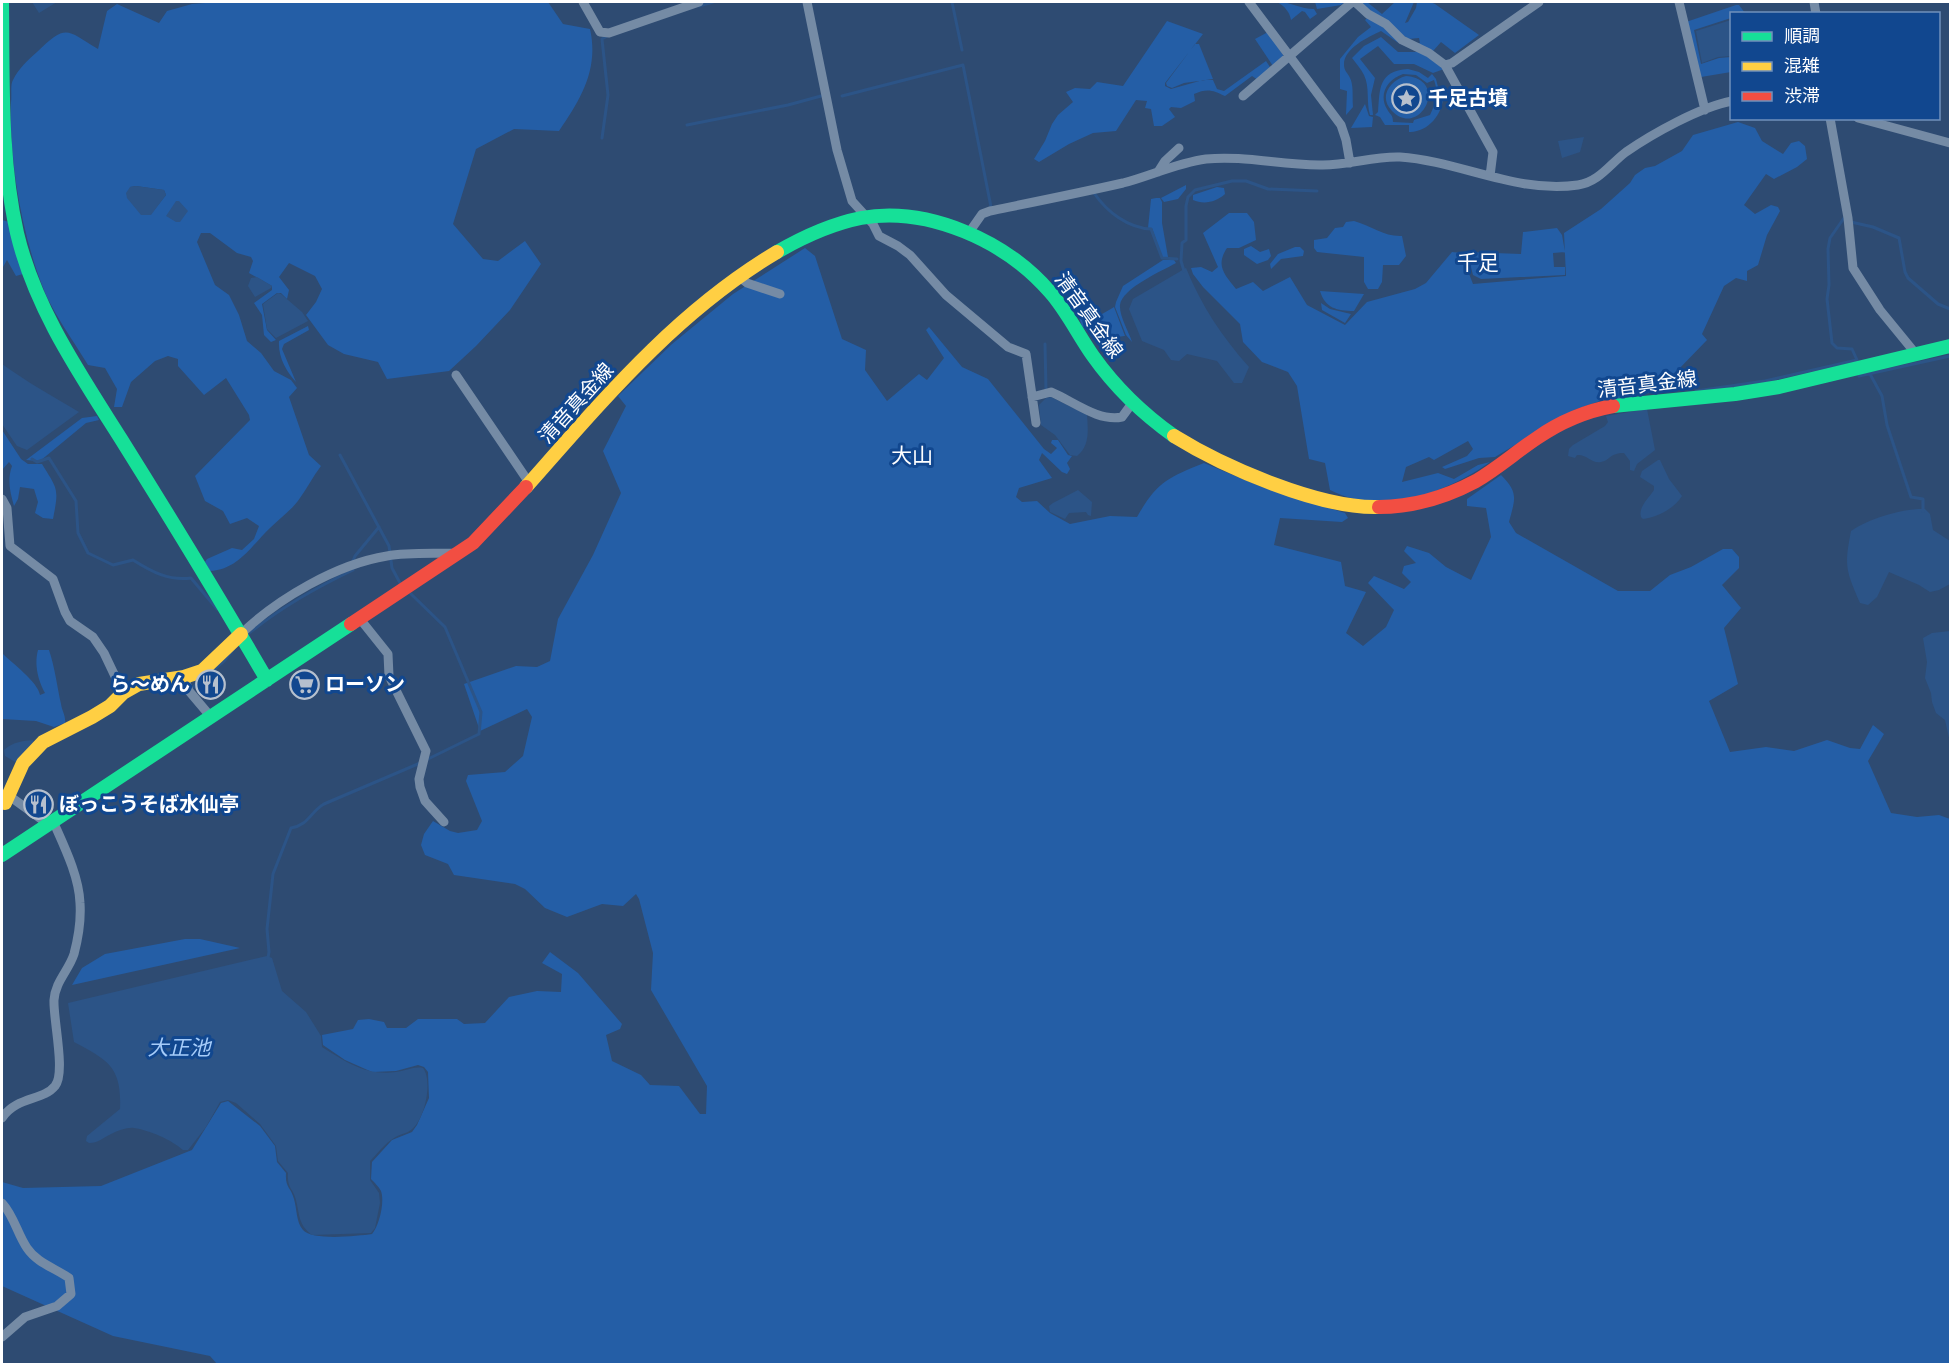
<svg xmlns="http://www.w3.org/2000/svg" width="1952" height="1366" font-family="Helvetica,'Noto Sans JP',sans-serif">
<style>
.green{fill:#245ea6;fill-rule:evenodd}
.water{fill:#2c5487}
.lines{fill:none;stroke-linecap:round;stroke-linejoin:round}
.stream{stroke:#2c5487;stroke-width:3}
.street{stroke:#758ba5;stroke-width:9}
.fast{stroke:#16e098;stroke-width:14}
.slow{stroke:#ffcf43;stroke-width:14}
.jam{stroke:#f24e42;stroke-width:14}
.labels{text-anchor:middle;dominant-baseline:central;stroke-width:6;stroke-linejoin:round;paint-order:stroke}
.poi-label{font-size:20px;font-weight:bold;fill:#fff;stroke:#11478f;text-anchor:start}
.street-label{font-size:20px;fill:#fff;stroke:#11478f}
.neighbourhood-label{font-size:21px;fill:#fff;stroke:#11478f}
.water-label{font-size:21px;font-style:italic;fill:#a6ccf9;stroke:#11478f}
</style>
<rect width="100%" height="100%" fill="#2e4b72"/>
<path class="green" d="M218 2H548L563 24 590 29C599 69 581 99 559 131L514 129 476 149 453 224 483 259 498 261 525 241 541 264 510 310 476 346 449 371 387 379 378 362 344 354 328 345 306 315 316 302 322 289 315 276 289 263 279 277 289 290 287 299 281 293H277L262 304 267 330 276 340 271 342 264 335 262 315 254 303 272 290V286L249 273 253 261 251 257 237 253 210 233H201L197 242 215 285 229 295 239 315 247 341 261 353 274 371 291 380 297 388 289 397 309 455 321 466C313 476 308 487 300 498 292 510 280 518 270 528 252 545 238 570 210 571L205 562 207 559 232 548 242 550 254 539 259 526 247 518 230 524 223 511 205 501 195 476 250 420 249 415 226 378 204 395 178 366V359L168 356 155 361 131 382 122 407H114L117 389 105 368 88 365C75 343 53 313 44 290 22 236 9 161 11 102 12 95 10 85 13 80 18 69 29 59 37 52 67 23 66 30 98 49L107 11 117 4 159 23 167 11 192 4ZM136 186 164 190 166 195 150 215H144L130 187Z
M1277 2C1289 1 1300 9 1314 9L1317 14 1310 19 1305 12 1302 11 1291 20C1290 13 1285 6 1277 2Z
M1315 2H1345L1341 5 1317 9Z
M1359 2H1367L1382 14 1395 2H1414L1405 23 1408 22 1416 8 1417 2H1430L1435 4 1479 35 1455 53 1441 42 1433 51 1416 43H1420L1419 38 1408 39Z
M1736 5H1739L1745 13 1732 14 1731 18 1694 30 1701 64 1719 58 1731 57V72L1701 77 1686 22Z
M1368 17 1427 54 1444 69 1433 73 1414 64H1394L1378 46 1360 59 1375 78 1371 95 1373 115H1370C1366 102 1370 87 1364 75 1361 69 1356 63 1352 58L1364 46 1381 37 1398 52H1418L1397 42 1381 31C1368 37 1343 49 1344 65 1344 71 1348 73 1350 78 1354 86 1352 98 1353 107L1346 115 1347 91 1340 89V59L1358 37 1371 27 1365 20Z
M1167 21 1203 34 1165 83V86L1171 89 1203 80H1213L1217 89 1224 91 1266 61 1270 67 1258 80 1252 76 1225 96C1213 90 1207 88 1194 94L1195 101 1181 108 1171 107 1169 109 1175 117 1162 126H1154L1151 109 1145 108 1147 101 1136 100 1116 131 1093 133 1069 144 1039 162 1034 159 1045 141 1052 124 1058 115 1073 102 1066 92 1075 88 1090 89 1097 82 1123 86Z
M1268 32 1283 55V58L1273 66 1255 39Z
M1195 44H1199L1213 79 1184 83 1172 88 1167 86 1166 83Z
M1408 69 1419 72 1428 78 1432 74 1436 79 1440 95H1443C1444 113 1428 133 1409 132V125H1385L1380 117 1375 115 1378 112C1380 89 1378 71 1408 69ZM1403 74 1416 75 1427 83 1434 80C1439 94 1436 102 1430 115L1414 120 1413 123 1393 122C1393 114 1390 115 1387 109 1378 94 1388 79 1403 74Z
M1406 76C1451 80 1419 139 1392 111 1378 97 1390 80 1406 76ZM1407 85 1414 88 1418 94 1417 102 1408 108 1399 104 1396 98 1400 88Z
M1365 104 1369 116 1373 117 1372 127 1351 128Z
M1738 122 1755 128 1762 141 1783 154 1791 143 1799 141 1805 146 1807 159 1797 167 1774 179 1766 174 1744 205 1755 214 1771 205 1778 207 1780 211 1767 235 1758 265 1747 271V281L1736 278 1724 286 1702 334 1707 340 1677 371 1649 393 1600 401 1574 410 1495 457 1479 458 1445 469 1442 467 1467 456 1473 449 1468 441 1434 460 1429 457 1406 467 1402 482 1438 473 1454 479 1478 465 1490 462C1446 493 1382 517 1330 490L1325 463 1309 459 1297 386 1288 372 1262 362 1243 342 1240 324 1203 287 1193 274 1191 268 1201 267 1212 272 1218 267 1203 233 1229 213H1247L1254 222 1256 240 1239 248H1227C1215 266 1225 275 1236 289L1253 282 1263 291 1290 277 1307 305 1345 325 1367 302 1415 289 1426 283 1452 252 1461 253 1473 284 1566 276 1564 233 1601 209 1630 183 1635 175 1645 168 1655 166 1682 151 1693 135Z
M1186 185V189L1178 199 1164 202 1161 198Z
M1217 187 1224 188 1225 194C1216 202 1204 205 1193 200V195Z
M1156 198H1160L1162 202V223L1168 257H1162L1152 228H1148L1151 199Z
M2 220 9 222 23 274 16 276 7 260 3 267H2Z
M1354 221C1371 226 1385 237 1402 236L1406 256 1399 265H1383L1382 282 1378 289H1368L1364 282V257L1317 252 1314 248V240L1327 238 1335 228 1343 227 1346 222Z
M1557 228 1562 235 1565 252 1553 253 1554 267H1565V275L1481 279 1473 275 1467 252 1521 254 1523 232Z
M1251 246 1260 252 1269 249 1271 256 1268 260 1257 264 1244 255V249Z
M1295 247H1300L1304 251 1303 256 1281 259 1271 269 1270 264 1278 254Z
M805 248 815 256 842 339 866 350 865 370 887 401 919 374 927 380 944 358 926 330 929 327 962 367 988 379 1044 449 1051 454 1057 448 1051 443 1052 440H1058L1068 455 1072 456 1067 463 1070 469 1067 474 1062 472 1042 453 1039 460 1052 478 1019 488 1016 497 1022 502 1037 501 1050 513 1070 524 1110 516 1137 517C1157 482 1167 478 1204 463L1262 487 1345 513 1348 518 1342 522 1280 518 1274 545 1341 562 1345 586 1366 592 1346 633 1363 646 1386 627 1394 610 1368 583 1374 576 1404 589 1411 582 1402 573 1404 566 1416 563 1404 551 1407 546 1429 553 1446 567 1471 580 1491 537 1486 508 1467 506V499L1501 475C1519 493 1515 499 1509 522L1516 533 1618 591H1650L1670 575 1691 567 1723 549H1732L1739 557V568L1722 585 1741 608 1724 628 1738 684 1709 701 1730 752 1766 747 1794 751 1827 740 1850 748 1860 749 1873 725 1884 734 1868 761 1891 813 1917 817 1939 815 1950 819V1364H217L210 1356 113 1336 2 1286V1182L23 1188 101 1186 192 1150 221 1103 228 1101 260 1126 275 1146 277 1162 286 1173C285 1188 291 1187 294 1199 297 1209 296 1222 303 1230 312 1241 358 1236 372 1234 379 1226 385 1202 381 1191 379 1187 374 1182 371 1179L372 1162 392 1140 412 1132 417 1125 429 1098 428 1072 424 1067 418 1065 396 1071 372 1072 345 1060 323 1045 322 1035 353 1029 358 1020 369 1019 384 1022 387 1028H406L418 1019H457L464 1024 485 1023 509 997 537 991 561 992 562 974 542 963 550 952 578 973 622 1024 620 1029 606 1035 612 1061 641 1075 650 1085 679 1086 700 1114H706L707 1086 651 990 653 953 639 899 636 894 623 906 602 904 567 917 545 908 525 889 515 884 454 875 448 864 425 855 421 845 424 834 433 821 450 831 458 833 477 830 482 821 466 781 468 775 505 772 523 756 532 717 527 709 480 731 464 684 516 666 537 667 550 661 558 619 593 555 621 493 603 451 626 406 618 396 672 344 733 294Z
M1163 260H1174L1176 263C1162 271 1122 288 1120 305 1119 316 1129 332 1132 342L1126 335 1115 307 1116 302 1123 286Z
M1320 291 1364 294 1354 311C1337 311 1325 308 1320 291Z
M1321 303 1330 309 1351 314 1345 323 1322 310Z
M1114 307 1125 336 1096 339 1082 326 1079 318C1092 322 1102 314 1114 307Z
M308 326 309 330 284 344 282 349 296 382C286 371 278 357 279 341Z
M97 416 99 420 86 423 40 461 26 460 82 418Z
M2 430 21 459 28 464H42C58 490 59 488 53 519L43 518 35 513 38 502 34 489 20 487 18 499 14 506C10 492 7 480 12 466L9 462 2 470Z
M38 650H49C55 668 57 686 61 704 62 711 66 716 65 723L54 727 36 721 2 719V653C12 663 38 682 40 695L45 693C38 680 34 665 38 650Z
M185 939H200L240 948 72 985 82 968 105 954Z"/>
<path class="water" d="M32 2H57L39 13Z
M1731 20V56L1718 57 1702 63 1696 31Z
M1584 137 1580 152 1562 158 1558 141Z
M136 186 164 190 166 195 151 215H141L127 198 126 193 130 187Z
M176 201H179L188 211 180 222H176L166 216Z
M1186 268C1201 305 1222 337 1249 367L1242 383H1234L1217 361 1187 354 1179 361 1171 360 1164 350 1142 341 1129 309 1133 299Z
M257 277 272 286 271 288 255 297 248 286 251 278Z
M278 293 281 294 302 312 308 321 276 338 267 329 263 304Z
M2 364C27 382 52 396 79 412L27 450 17 446 2 424Z
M1051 397 1087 415C1088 430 1090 446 1077 456L1070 455 1055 435 1041 425 1039 405 1046 398Z
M1647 409 1655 450 1637 464 1634 471 1630 470V461L1624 453C1609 453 1611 460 1601 462 1592 464 1587 454 1577 455L1575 458 1568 456 1569 449 1573 445 1605 426 1608 422 1606 416Z
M1658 460H1660L1669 479 1682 496C1675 508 1656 518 1643 519L1641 517C1638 507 1649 498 1654 490V486L1640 477 1642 471Z
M1078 490 1092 502 1091 516 1088 515 1086 512 1069 513 1065 519 1050 512 1049 506 1053 503Z
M1925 509 1930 514 1933 530 1950 541V584L1939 590 1930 592 1919 585 1889 572 1877 597 1868 605 1860 603C1846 570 1844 567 1851 531 1868 519 1903 508 1925 509Z
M1950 631V742L1945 720 1936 713 1932 702 1931 693 1925 678 1927 662 1923 638 1932 633Z
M33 740 34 743 17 763 5 756 4 750C13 742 22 741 33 740Z
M267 956 272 958 282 991 306 1012 321 1036 322 1047C346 1062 366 1076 396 1072 405 1071 414 1066 423 1068 433 1081 425 1120 411 1130 406 1134 399 1134 394 1138 385 1143 377 1154 370 1161V1180L379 1193 380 1203 375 1228 371 1233 312 1235C298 1224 300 1216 296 1200 293 1188 287 1189 288 1173L278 1161 276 1146 260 1124 236 1103 228 1100 220 1102 206 1127 188 1150H183C172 1140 149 1130 134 1128 128 1127 117 1131 111 1134 103 1138 98 1143 89 1143L86 1141 87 1136 120 1109C122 1067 108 1060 74 1042L68 1003Z"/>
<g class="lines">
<path class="stream" d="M952 2 962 50
M699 6 713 2
M963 65 991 207
M842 96 963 65
M687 125 788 105 821 96
M602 138 608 95 602 39 607 36
M1094 193C1107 212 1128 228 1151 229L1162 258 1177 259
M1851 222 1873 227 1899 238 1905 272 1908 278 1938 304 1950 309
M1184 271 1181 261 1182 243 1186 240V206L1188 197 1195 190 1232 181H1246L1268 189 1317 191
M1045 344 1046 391
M1870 374 1882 396 1887 425 1911 497 1923 499V511
M1859 376 1950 356
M1696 391 1765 381 1857 360 1852 349 1837 348 1832 343 1827 299 1829 285 1828 249 1830 238 1844 218
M340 455 389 546 392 568 400 583
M32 459 37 462 49 458 76 501 78 533 88 553 113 565 133 560C152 572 169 581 191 578L217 609
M353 561 355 556 379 527
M411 594 445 627 481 712 479 734 426 760
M248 634C280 608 315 588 353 570
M191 689 224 661 233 650
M268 958 269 952 267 929 273 874 291 828C309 825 310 812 324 804L420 763"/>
<path class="street" d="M583 2 600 32 609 33 699 2
M807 2 837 150 852 201 873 224 879 236 898 246 910 255 946 295 1008 347 1026 354 1036 423
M1249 2 1341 125 1346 140 1350 163
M1355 2 1368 14 1386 24 1402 40 1429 53 1445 65 1493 152 1490 176
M1679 2 1705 110
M1814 2 1816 14
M1445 65 1452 63 1539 2
M1243 96 1352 2
M1830 118 1848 218 1853 268 1880 310 1916 354
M1858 118 1950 143
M1158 172 1165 161 1179 148
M968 234 982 214 990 211C1034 202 1079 193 1123 183 1150 176 1177 163 1206 159 1245 155 1284 166 1323 165 1349 165 1374 156 1400 157 1459 161 1517 194 1578 185 1599 182 1610 164 1626 152 1652 134 1700 107 1732 101
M738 276 747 283 780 294
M456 375 530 484
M1032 397 1051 392C1073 401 1098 422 1122 417L1133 402
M2 499 7 508 10 546 53 579 65 612 70 621 93 637 104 653 123 693
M360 619 388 654 389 676 426 751 419 779 420 787 425 801 444 822
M241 634C277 599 337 564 387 556 409 552 434 554 457 553
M184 677 189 691 211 717
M8 795 48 824
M2 1118C17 1096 43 1101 55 1086 66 1073 53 1019 54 1000 55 982 69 970 74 954 78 939 81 918 80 903 79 876 64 846 53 821
M2 1203C14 1216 17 1233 27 1248 37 1263 55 1268 69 1278L71 1294 57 1306 25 1317 2 1337"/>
<path class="fast" d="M2 2C3 78 0 158 17 233 35 309 80 374 121 439 171 519 220 599 267 680
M777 252C803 237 831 224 861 218 928 206 1006 241 1050 292 1067 311 1078 335 1093 356 1115 387 1143 414 1174 436
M1613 406 1735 394 1779 387 1950 346
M2 855 351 624"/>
<path class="slow" d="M1174 436C1224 467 1320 509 1379 507
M526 487C603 400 676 312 777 252
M2 801 5 803 23 763 43 742 92 717 110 706 123 693 139 684 184 677 202 671 241 634"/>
<path class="jam" d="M1379 507C1413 507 1446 497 1476 481 1498 468 1516 452 1537 438 1560 422 1586 411 1613 406
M351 624 473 543 526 487"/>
</g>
<defs>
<symbol id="sight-ring" viewBox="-11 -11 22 22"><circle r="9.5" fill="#11478f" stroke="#b6c0ce" stroke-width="1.5"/><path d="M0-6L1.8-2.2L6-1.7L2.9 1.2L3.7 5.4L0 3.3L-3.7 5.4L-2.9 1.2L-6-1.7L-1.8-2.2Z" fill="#b6c0ce"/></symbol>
<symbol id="restaurant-ring" viewBox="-11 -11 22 22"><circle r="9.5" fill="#11478f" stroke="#b6c0ce" stroke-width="1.5"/><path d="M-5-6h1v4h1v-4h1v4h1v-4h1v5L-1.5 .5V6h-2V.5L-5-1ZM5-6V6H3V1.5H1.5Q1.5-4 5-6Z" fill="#b6c0ce"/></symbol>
<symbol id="supermarket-ring" viewBox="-11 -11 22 22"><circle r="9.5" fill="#11478f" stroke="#b6c0ce" stroke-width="1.5"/><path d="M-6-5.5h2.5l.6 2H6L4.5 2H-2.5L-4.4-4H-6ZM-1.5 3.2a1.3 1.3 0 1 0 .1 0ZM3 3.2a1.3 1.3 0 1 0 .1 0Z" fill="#b6c0ce"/></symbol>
</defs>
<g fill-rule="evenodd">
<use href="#sight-ring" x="1390" y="82" width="33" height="33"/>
<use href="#restaurant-ring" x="194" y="668" width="33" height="33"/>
<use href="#supermarket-ring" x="288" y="668" width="33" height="33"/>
<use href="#restaurant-ring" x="22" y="788" width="33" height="33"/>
</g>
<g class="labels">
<g class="poi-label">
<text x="1428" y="98">千足古墳</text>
<text x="190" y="684" text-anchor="end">ら～めん</text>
<text x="325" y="684">ローソン</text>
<text x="59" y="804">ぼっこうそば水仙亭</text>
</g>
<g class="street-label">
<text transform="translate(1089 315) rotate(54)">清音真金線</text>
<text transform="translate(1647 384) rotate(-7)">清音真金線</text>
<text transform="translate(576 403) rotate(-48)">清音真金線</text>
</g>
<g class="neighbourhood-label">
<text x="1478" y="262">千足</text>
<text x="912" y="455">大山</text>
</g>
<g class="water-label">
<text x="179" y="1047">大正池</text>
</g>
</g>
<rect width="1952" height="1366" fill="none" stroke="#ffffff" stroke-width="6"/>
<rect x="1730" y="12" width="210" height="108" fill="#11478f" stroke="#7091bc" stroke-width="1.5"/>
<rect x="1742" y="32" width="30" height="9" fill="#16e098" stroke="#7091bc" stroke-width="1.5"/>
<text x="1784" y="42" font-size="18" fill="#ffffff">順調</text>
<rect x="1742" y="62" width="30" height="9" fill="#ffcf43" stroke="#7091bc" stroke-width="1.5"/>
<text x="1784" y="72" font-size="18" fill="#ffffff">混雑</text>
<rect x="1742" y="92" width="30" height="9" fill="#f24e42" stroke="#7091bc" stroke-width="1.5"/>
<text x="1784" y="102" font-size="18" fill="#ffffff">渋滞</text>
</svg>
